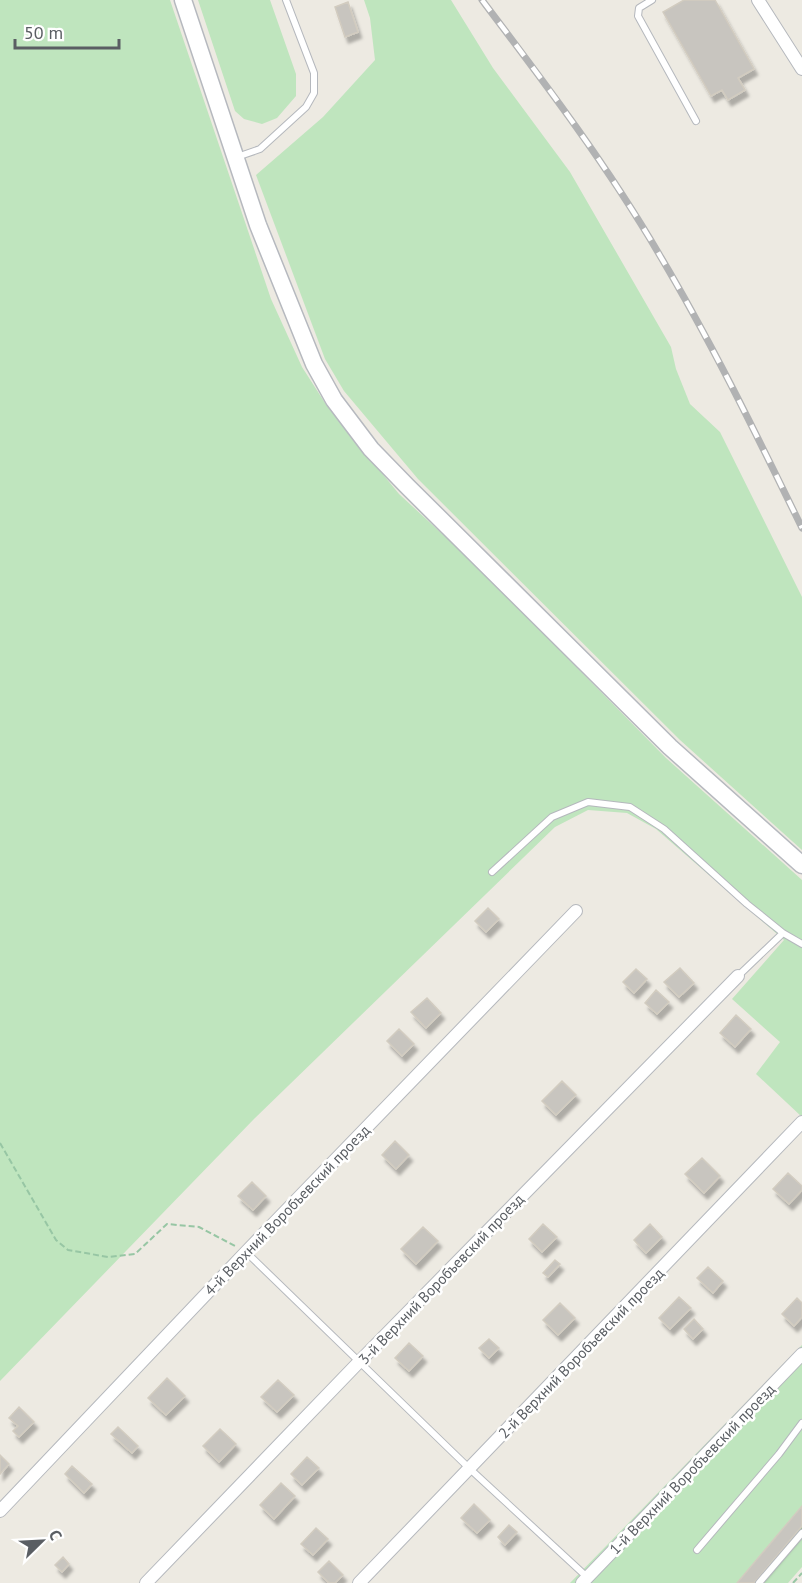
<svg xmlns="http://www.w3.org/2000/svg" width="802" height="1583" font-family="'PT Sans',sans-serif">
<style>
.green{fill:#bfe5be}
.building{fill:#c8c5bf;stroke:#d2ccc0;stroke-width:1.5;filter:url(#shadow)}
.lines{fill:none;stroke-linecap:round;stroke-linejoin:round}
.lane-casing{stroke:#b5b8bd;stroke-width:8}
.street-casing{stroke:#b5b8bd;stroke-width:14}
.secondary-casing{stroke:#b6b9bf;stroke-width:19}
.path{stroke:#97c6a4;stroke-width:2;stroke-dasharray:6 3;stroke-linecap:butt}
.lane{stroke:#fff;stroke-width:6}
.street{stroke:#fff;stroke-width:12}
.secondary{stroke:#fff;stroke-width:16}
.rail-casing{stroke:#b1b2b3;stroke-width:7}
.rail{stroke:#fff;stroke-width:4.5;stroke-dasharray:14;stroke-linecap:butt}
.labels{text-anchor:middle;dominant-baseline:central;stroke-width:5;stroke-linejoin:round;paint-order:stroke}
.street-label{font-size:15px;fill:#5a5e63;stroke:#fff}
</style>
<defs>
<filter id="shadow"><feDropShadow dx="3.5" dy="6" stdDeviation="1.5" flood-color="#0004"/></filter>
</defs>
<rect width="100%" height="100%" fill="#edeae2"/>
<path class="green" d="M0 0H170L271 299 302 367 327 406 399 494 478 567 666 758 802 880V1117L756 1074 780 1042 732 999 784 940 656 829 627 813 588 810 555 827 254 1119 0 1381Z
M198 0H270L296 74V96L277 118 262 124 244 119 235 111Z
M364 0H451L493 68 570 172 671 347 676 369 690 404 720 432 802 597V850L680 740 418 479 344 391 325 359 256 175 323 117 375 60 370 18Z
M802 1345V1567L788 1583H570Z"/>
<path class="building" d="M684 0H715L754 69 738 78 745 90 728 100 722 90 711 96 663 12Z
M348 2 358 32 345 37 335 7Z
M488 908 499 919 486 932 475 921Z
M680 968 694 983 679 997 664 982Z
M636 969 647 979 634 993 623 982Z
M656 990 669 1002 657 1014 645 1003Z
M427 998 441 1013 426 1028 411 1012Z
M736 1015 751 1029 735 1047 720 1033Z
M399 1029 414 1044 402 1056 387 1041Z
M562 1081 576 1095 556 1115 542 1101Z
M395 1141 409 1155 396 1169 382 1155Z
M702 1158 720 1176 704 1193 685 1174Z
M788 1173 802 1186V1190L789 1204 773 1189Z
M252 1182 266 1196 253 1210 238 1196Z
M543 1224 557 1237 542 1252 529 1239Z
M650 1224 662 1237 646 1253 634 1240Z
M423 1227 438 1241 416 1264 401 1249Z
M555 1260 560 1264 548 1277 543 1273Z
M708 1267 723 1281 713 1293 697 1278Z
M679 1297 691 1308 670 1329 659 1318Z
M797 1298 802 1303V1317L794 1326 782 1314Z
M560 1303 575 1318 558 1335 543 1320Z
M694 1319 703 1329 693 1339 684 1329Z
M489 1339 499 1348 489 1358 479 1348Z
M409 1343 423 1356 409 1371 395 1358Z
M167 1378 185 1396 166 1415 148 1398Z
M278 1380 294 1395 277 1412 261 1397Z
M19 1407 34 1422 19 1437 13 1431 18 1426 9 1418Z
M118 1427 138 1446 132 1453 111 1434Z
M220 1429 236 1444 219 1462 203 1446Z
M0 1455 9 1464 0 1474Z
M307 1457 319 1468 302 1485 291 1474Z
M72 1466 92 1484 84 1493 65 1474Z
M281 1483 295 1496 274 1519 260 1505Z
M474 1504 490 1520 477 1533 461 1518Z
M802 1506V1526L754 1583H737Z
M509 1525 517 1532 505 1545 498 1537Z
M316 1528 328 1539 313 1555 301 1544Z
M63 1557 69 1564 62 1572 55 1565Z
M329 1561 343 1575 335 1583H329L318 1572Z"/>
<g class="lines">
<defs>
<path id="lane" d="M652 0 639 8 638 16 696 121
M237 157 260 149 306 107 314 93V73L286 0
M492 872 552 817 588 802 630 807 664 829 747 904 783 933 738 976
M783 933 802 944
M246 1252 470 1469 587 1577
M697 1550 779 1454 802 1423
M759 1583 802 1533"/>
<path id="street" d="M758 0 802 69
M0 1511 246 1252 576 911
M146 1583 358 1363 738 976
M359 1583 802 1122
M582 1583 802 1354"/>
<path id="secondary" d="M183 0 258 225 314 364 334 400 371 449 407 486 670 747 802 865"/>
</defs>
<use href="#lane" class="lane-casing"/>
<use href="#street" class="street-casing"/>
<use href="#secondary" class="secondary-casing"/>
<path class="path" d="M0 1143 56 1240 68 1250 108 1257 135 1254 167 1224 199 1227 235 1246
M793 1583 802 1573"/>
<use href="#lane" class="lane"/>
<use href="#street" class="street"/>
<use href="#secondary" class="secondary"/>
<defs>
<path id="rail" d="M482 0C544 82 607 165 659 254 712 343 757 436 802 528"/>
</defs>
<use href="#rail" class="rail-casing"/>
<use href="#rail" class="rail"/>
</g>
<g class="labels">
<g class="street-label">
<text transform="translate(287 1210) rotate(-46)">4-й Верхний Воробъевский проезд</text>
<text transform="translate(441 1279) rotate(-46)">3-й Верхний Воробъевский проезд</text>
<text transform="translate(581 1353) rotate(-46)">2-й Верхний Воробъевский проезд</text>
<text transform="translate(692 1469) rotate(-46)">1-й Верхний Воробъевский проезд</text>
</g>
</g>
<g transform="translate(42 1541) rotate(66)" stroke="#ffffff" stroke-width="4.5" paint-order="stroke">
<path d="M0-4.5L10 22L0 15L-10 22Z" fill="#5a5e63"/>
<text y="-9" font-size="16" font-weight="bold" text-anchor="middle" fill="#5a5e63">С</text>
</g>
<path d="M15 39v9h104v-9" fill="none" stroke="#5a5e63" stroke-width="3"/>
<text x="24" y="39" font-size="18" fill="#5a5e63" stroke="#ffffff" stroke-width="4.5" paint-order="stroke">50 m</text>
</svg>
